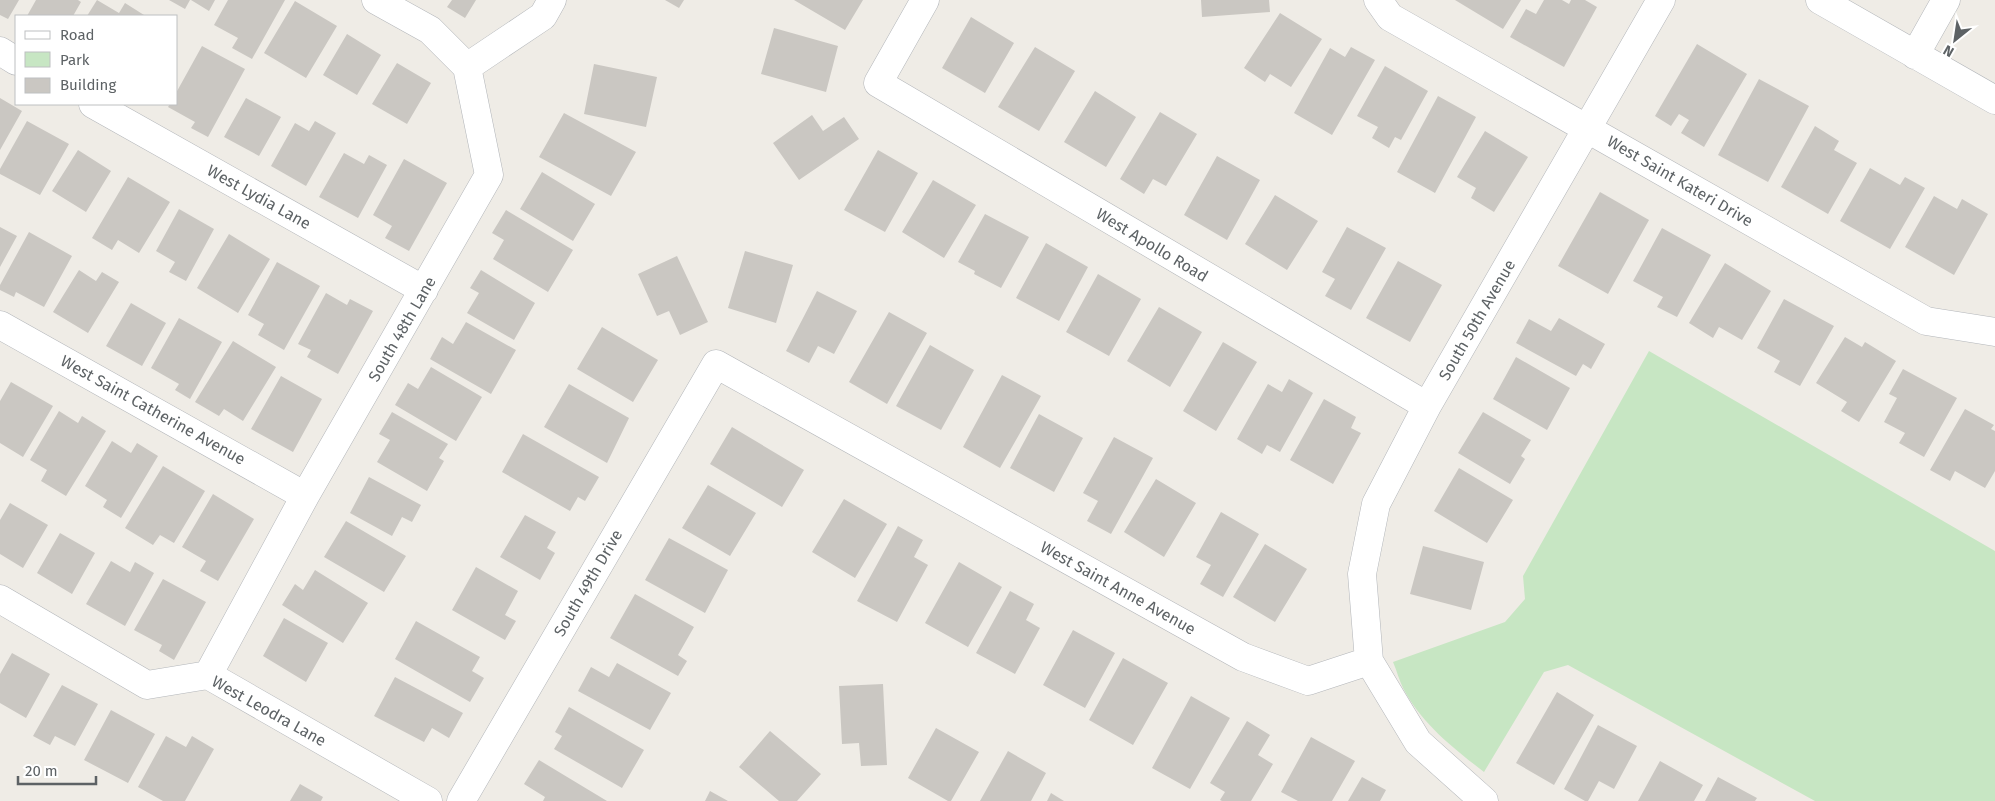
<svg xmlns="http://www.w3.org/2000/svg" width="1995" height="801" font-family="'Fira Sans',sans-serif">
<style>
.green{fill:#c7e6c3}
.building{fill:#cac7c2}
.lines{fill:none;stroke-linecap:round;stroke-linejoin:round}
.minor-casing{stroke:#b3b6ba;stroke-width:29}
.minor{stroke:#fff;stroke-width:28}
.labels{text-anchor:middle;dominant-baseline:central;stroke-width:4;stroke-linejoin:round;paint-order:stroke}
.street-label{font-size:16px;fill:#5d6265;stroke:#fff}
</style>
<rect width="100%" height="100%" fill="#efece6"/>
<path class="green" d="M1649 351 1995 551V801H1815L1568 665 1544 672 1484 772C1453 748 1421 723 1403 688 1399 680 1397 671 1393 662L1505 622 1525 599 1523 576Z"/>
<path class="building" d="M0 0H19L8 19 0 15Z
M36 0H78L81 2 73 16H27Z
M97 0 119 13 125 3 144 15 143 16H87Z
M169 0H190L185 9Z
M191 0H215L209 11Z
M228 0H285L252 59 232 48 238 38 214 25Z
M452 0H476L465 18 447 7Z
M665 0H684L679 8Z
M794 0H863L845 30Z
M1201 0H1269L1270 12 1202 17Z
M1455 0H1521L1503 29Z
M1544 0H1562L1569 4 1571 0H1585L1597 7 1564 67 1510 37 1526 9 1536 14Z
M295 1 337 26 306 78 264 53Z
M1280 13 1322 39 1291 87 1270 74 1265 82 1244 68Z
M971 17 1014 43 985 93 942 68Z
M774 28 838 46 826 92 761 74Z
M347 34 381 55 357 95 323 75Z
M1697 44 1747 74 1704 147 1681 133 1689 120 1679 114 1671 126 1655 116Z
M202 46 245 69 208 137 191 128 195 122 168 107 170 104H176V93Z
M1035 47 1075 71 1039 131 998 107Z
M1351 47 1375 60 1332 135 1294 113 1330 48 1345 57Z
M397 63 431 83 407 124 372 104Z
M594 64 657 77 646 127 584 114Z
M1385 66 1428 91 1401 140 1395 137 1389 148 1372 138 1378 127 1357 116Z
M1759 79 1809 106 1768 182 1718 155Z
M1095 91 1136 117 1106 167 1064 142Z
M1438 96 1476 117 1435 193 1397 172Z
M0 98 22 111 0 150Z
M246 98 281 117 259 156 224 137Z
M1160 112 1197 134 1166 186 1153 179 1144 194 1120 179Z
M564 113 636 152 611 196 539 157Z
M812 115 823 131 844 117 859 139 799 180 773 143Z
M27 121 69 144 40 195 0 174V169Z
M315 121 336 133 306 186 271 166 295 123 309 131Z
M1815 126 1839 141 1834 150 1857 163 1828 214 1781 187Z
M1485 131 1528 157 1494 212 1471 198 1476 188 1457 177Z
M78 150 111 171 86 212 52 191Z
M878 150 918 173 885 232 844 210Z
M344 153 364 164 369 155 387 165 358 218 319 197Z
M1217 156 1260 180 1227 240 1184 215Z
M404 159 447 183 409 251 385 238 392 226 373 215Z
M1870 168 1900 185 1905 177 1925 188 1890 249 1840 221Z
M542 172 595 204 573 241 520 209Z
M128 177 170 202 139 253 118 240 112 250 92 238Z
M933 180 976 205 944 258 902 232Z
M1600 192 1649 220 1608 294 1558 266Z
M1275 195 1318 221 1287 270 1245 244Z
M1934 196 1957 209 1962 199 1988 214 1954 275 1905 247Z
M179 209 214 229 186 281 169 272 175 262 156 251Z
M506 210 573 250 548 292 493 259 504 240 492 233Z
M985 214 1029 237 1001 288 974 274 975 271 958 262Z
M0 227 17 236 0 267Z
M1347 227 1386 248 1351 310 1325 296 1335 279 1322 272Z
M1662 228 1711 255 1677 317 1657 307 1663 297 1633 281Z
M29 232 72 256 44 307 16 292 14 297 0 290V285Z
M229 234 270 259 238 313 197 288Z
M1046 243 1088 267 1059 321 1016 298Z
M745 251 793 265 776 323 728 308Z
M677 256 708 322 680 335 669 311 657 316 638 274Z
M1398 261 1442 285 1410 342 1366 318Z
M277 262 320 286 284 350 258 335 264 324 248 315Z
M1725 263 1771 291 1742 340 1719 327 1713 338 1689 323Z
M79 270 96 281 102 272 119 282 88 333 53 312Z
M481 270 535 303 514 340 467 313 479 293 470 288Z
M1098 274 1141 299 1109 356 1066 332Z
M817 291 857 311 834 354 818 346 809 363 786 351Z
M326 293 347 305 350 299 373 311 338 374 307 357 311 350 298 344Z
M1784 299 1834 326 1800 386 1774 372 1780 361 1757 348Z
M131 303 166 323 142 366 106 346Z
M1159 307 1202 332 1170 387 1127 361Z
M889 312 927 333 887 404 849 382Z
M179 318 222 342 190 399 175 390 179 384 151 368Z
M1559 318 1605 344 1591 369 1583 364 1576 376 1516 343 1529 319 1551 331Z
M466 322 516 350 491 394 430 359 442 337 453 344Z
M602 327 658 360 633 402 577 369Z
M1845 337 1862 347 1865 342 1896 361 1859 422 1841 411 1847 402 1816 383Z
M233 341 276 367 243 421 224 409 219 416 195 402Z
M1223 342 1257 362 1216 431 1183 411Z
M930 345 974 370 941 430 896 406Z
M1516 357 1570 388 1547 430 1493 399Z
M431 367 482 397 456 441 395 405 408 383 418 389Z
M1903 369 1957 398 1924 457 1899 443 1905 433 1884 422 1897 398 1889 394Z
M1002 375 1041 396 1000 468 963 447Z
M281 376 322 399 293 452 251 429Z
M1289 379 1313 393 1280 452 1267 445 1262 454 1237 439 1268 384 1282 392Z
M11 382 53 406 23 457 0 443V401Z
M569 384 629 418 607 463 544 427Z
M1324 399 1356 417 1351 428 1361 433 1333 484 1290 460Z
M1965 409 1994 425 1991 429 1995 431V471L1985 488 1955 471 1950 481 1930 470Z
M59 411 78 423 82 416 106 431 66 496 41 481 47 470 30 460Z
M392 412 448 444 439 458 444 461 427 491 377 462 390 440 379 434Z
M1483 412 1531 440 1521 456 1525 459 1510 484 1458 453Z
M1039 414 1083 438 1054 492 1010 468Z
M732 427 804 470 782 507 710 464Z
M523 434 599 477 585 501 578 497 570 511 502 472Z
M1114 437 1153 458 1111 534 1087 521 1098 501 1083 493Z
M112 441 131 453 137 443 158 456 121 518 103 507 107 500 85 486Z
M163 466 205 491 174 543 160 535 153 545 125 528Z
M1459 468 1513 500 1487 543 1434 511Z
M369 477 421 505 412 522 402 517 392 536 350 513Z
M1156 479 1196 503 1164 557 1124 532Z
M708 485 756 513 730 556 682 528Z
M213 494 254 519 218 581 200 571 206 561 182 547Z
M844 499 887 524 855 578 812 552Z
M10 503 48 525 23 568 0 554V520Z
M1221 512 1259 534 1223 597 1200 584 1211 565 1196 557Z
M525 515 556 532 547 548 555 553 540 580 500 557Z
M346 521 406 556 384 592 324 557Z
M898 526 923 540 914 557 928 565 897 622 857 601Z
M60 533 95 553 72 594 37 573Z
M669 538 728 570 705 613 645 580Z
M1265 544 1307 569 1275 622 1233 597Z
M1423 546 1484 562 1471 610 1410 594Z
M111 561 130 572 135 562 154 573 125 626 86 604Z
M959 562 1002 587 968 647 925 623Z
M476 567 518 591 505 615 516 621 505 640 452 610Z
M315 570 368 603 343 643 282 605 295 584 303 590Z
M163 579 206 602 174 660 159 651 162 645 134 630Z
M1010 591 1034 604 1026 620 1040 628 1015 674 976 653Z
M635 594 694 627 678 655 687 661 678 676 610 638Z
M284 618 328 643 306 682 263 656Z
M416 621 480 657 472 671 484 678 470 702 395 659Z
M1073 630 1115 653 1085 708 1043 685Z
M12 653 50 674 26 718 0 703V674Z
M1123 658 1168 683 1133 745 1089 720Z
M617 663 671 693 650 730 578 691 591 667 609 677Z
M395 677 463 713 449 738 432 728 424 742 374 716Z
M883 684 887 765 861 766 859 743 842 744 839 686Z
M62 685 98 704 75 746 55 736 50 745 33 736Z
M1557 692 1594 715 1554 785 1516 763Z
M1191 696 1230 718 1190 789 1152 768Z
M569 707 644 750 622 788 554 749 562 736 555 732Z
M111 710 155 734 128 783 84 760Z
M1247 721 1270 735 1258 755 1273 764 1251 801H1222L1220 800 1225 792 1210 783Z
M1598 725 1637 746 1614 789 1599 781 1588 801H1585L1564 789Z
M936 728 979 752 951 801H948L908 778Z
M770 731 821 774 797 801H779L739 767Z
M166 736 186 747 192 736 214 749 185 801H163L138 787Z
M1311 737 1355 761 1332 801H1298L1281 792Z
M1008 751 1046 773 1031 801H980Z
M539 760 607 801H543L545 797 524 784Z
M1660 761 1703 785 1694 801H1638Z
M1362 777 1386 790 1380 801H1348Z
M1718 777 1757 798 1755 801H1705Z
M300 784 323 797 321 801H290Z
M710 791 728 801H705Z
M1051 793 1064 801H1047Z"/>
<g class="lines">
<defs>
<path id="minor" d="M376 0 430 30 467 67
M925 0 878 83 1427 406
M1378 0 1390 17 1926 321 1995 332
M1820 0 1995 100
M0 51 16 61
M1915 55 1946 0
M467 67 543 16 552 0
M93 104 424 290
M0 325 305 496
M0 599 147 685 208 675 428 801
M1369 661 1362 574 1376 504 1427 406 1661 0
M208 675 305 496 489 175 467 67
M461 801 716 364 1243 657 1308 681 1369 661 1418 742 1484 801"/>
</defs>
<use href="#minor" class="minor-casing"/>
<use href="#minor" class="minor"/>
</g>
<g class="labels">
<g class="street-label">
<text transform="translate(1680 181) rotate(30)">West Saint Kateri Drive</text>
<text transform="translate(259 197) rotate(29)">West Lydia Lane</text>
<text transform="translate(1152 245) rotate(31)">West Apollo Road</text>
<text transform="translate(1477 320) rotate(-60)">South 50th Avenue</text>
<text transform="translate(402 329) rotate(-60)">South 48th Lane</text>
<text transform="translate(153 410) rotate(29)">West Saint Catherine Avenue</text>
<text transform="translate(588 583) rotate(-60)">South 49th Drive</text>
<text transform="translate(1118 588) rotate(29)">West Saint Anne Avenue</text>
<text transform="translate(269 711) rotate(29)">West Leodra Lane</text>
</g>
</g>
<rect x="15" y="15" width="162" height="90" fill="#ffffff" stroke="#bec0c1"/>
<rect x="25" y="31" width="25" height="8" fill="#ffffff" stroke="#bec0c1"/>
<text x="60" y="40" font-size="15" fill="#5d6265">Road</text>
<rect x="25" y="52" width="25" height="15" fill="#c7e6c3" stroke="#bec0c1"/>
<text x="60" y="65" font-size="15" fill="#5d6265">Park</text>
<rect x="25" y="78" width="25" height="15" fill="#cac7c2" stroke="#bec0c1"/>
<text x="60" y="90" font-size="15" fill="#5d6265">Building</text>
<g transform="translate(1955 40) rotate(210)" stroke="#ffffff" stroke-width="4" paint-order="stroke">
<path d="M0-4L9 19L0 12L-9 19Z" fill="#5d6265"/>
<text y="-8" font-size="14" font-weight="bold" text-anchor="middle" fill="#5d6265">N</text>
</g>
<path d="M18 776v8h78v-8" fill="none" stroke="#5d6265" stroke-width="2.5"/>
<text x="25" y="776" font-size="15" fill="#5d6265" stroke="#ffffff" stroke-width="4" paint-order="stroke">20 m</text>
</svg>
